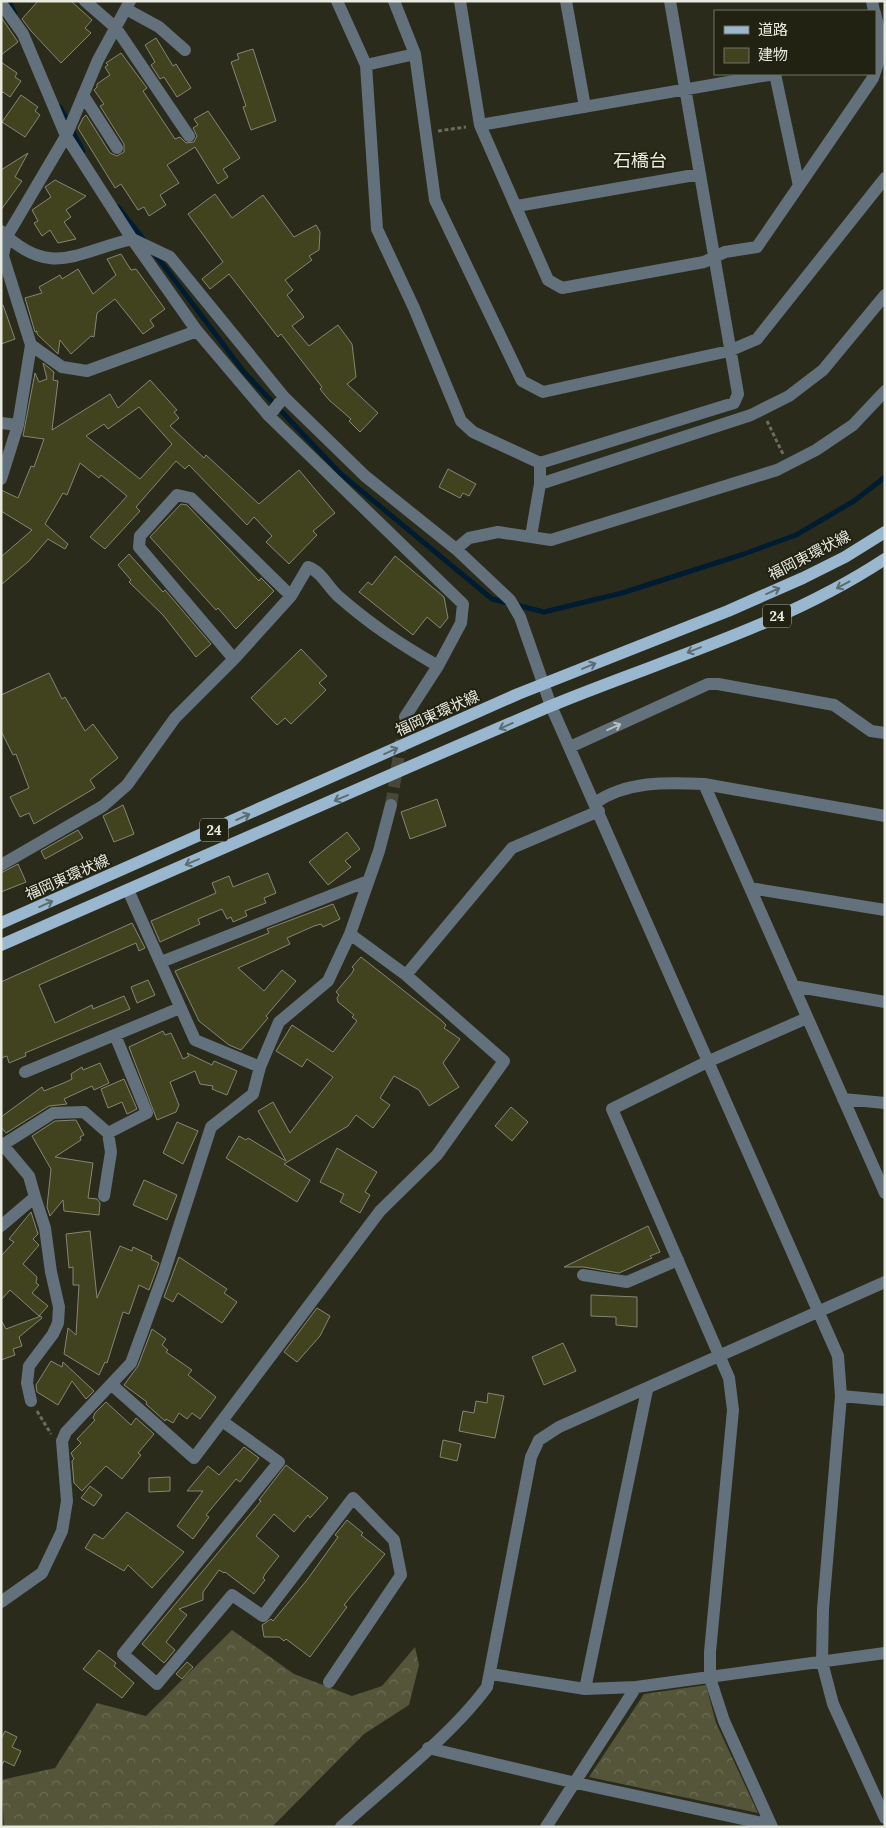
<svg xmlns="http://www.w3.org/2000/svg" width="886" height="1828" font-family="Lora,'Noto Sans JP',serif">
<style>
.forest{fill:url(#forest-crowns)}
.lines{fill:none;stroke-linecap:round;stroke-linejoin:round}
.stream{stroke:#001c31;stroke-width:5}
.building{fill:#41421e;stroke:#858674;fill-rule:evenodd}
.minor-tunnel{stroke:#474839;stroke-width:12;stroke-dasharray:12 6;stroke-linecap:butt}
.path{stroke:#6b6b5e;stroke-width:3;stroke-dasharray:4 2.5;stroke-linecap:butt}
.minor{stroke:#62717c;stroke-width:12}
.major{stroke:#99b7ce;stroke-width:12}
.oneway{stroke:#5d6c70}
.oneway2{stroke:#b9bfbc}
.labels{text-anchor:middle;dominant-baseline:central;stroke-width:4;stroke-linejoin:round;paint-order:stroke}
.shield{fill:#212212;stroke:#acada2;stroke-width:1}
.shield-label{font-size:14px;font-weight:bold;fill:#e8e9df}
.street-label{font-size:15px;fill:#e8e9df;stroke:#212212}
.quarter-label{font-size:18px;fill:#e8e9df;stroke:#212212}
</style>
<defs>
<pattern id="forest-crowns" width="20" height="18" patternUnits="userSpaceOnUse" patternTransform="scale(1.25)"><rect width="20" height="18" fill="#545539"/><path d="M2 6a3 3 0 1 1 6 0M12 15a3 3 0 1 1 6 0" fill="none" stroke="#6d6d55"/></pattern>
</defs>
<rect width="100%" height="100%" fill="#2b2b1c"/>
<path class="forest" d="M232 1630 294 1674 352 1696 382 1686 415 1647 419 1665 409 1705 364 1734 272 1827H4L1 1780 55 1768 97 1703 146 1716Z
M706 1685 716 1723 758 1813 589 1777 644 1694Z"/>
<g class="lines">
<path class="stream" d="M9 1 15 14
M60 107 83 151
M118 207 145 241
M155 254 244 372 341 474 492 599 508 603
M516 605 544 612 622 593 744 554 796 535 854 501 885 477"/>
</g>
<path class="building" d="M38 1H71L92 20 85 28 91 33 61 63 31 31 22 19Z
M1 17 18 42 1 55Z
M156 38 173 66 176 64 191 88 177 97 164 77 160 79 151 65 155 62 145 45Z
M253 49 276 121 251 130 243 107 246 106 231 62 239 59 237 54Z
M121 53 147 88 143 91 175 139 180 137 186 143 194 142 197 136 193 128 198 125 194 119 208 111 240 158 223 169 228 177 218 184 195 147 167 165 179 183 160 195 166 205 149 216 144 207 138 210 121 184 115 188 78 128 83 118 86 115 110 153 117 156 124 152V144L100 106 104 104 94 90 97 87V84L110 75 105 67 108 65 106 63Z
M1 62 17 73 15 77 21 81 10 97 3 92 1 94Z
M21 95 38 107 35 111 40 115 25 137 2 122Z
M28 153 15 177 22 181 1 210V170Z
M55 180 86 196 66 210 71 217 64 222 76 239 58 243 50 230 42 236 34 223 38 221 32 210 51 197 45 187Z
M215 194 232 218 263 195 294 237 316 225 320 232 319 250 309 256 312 260 285 280 293 290 287 295 304 317 292 326 309 346 338 325 352 344 356 377 347 384 378 413 360 432 349 421 351 419 329 400 320 389 322 387 281 334 278 337 229 274 210 289 202 279 223 262 188 214Z
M121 254 131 270 136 269 165 309 150 320 154 326 143 334 115 299 97 313 94 337 91 336 71 354 60 340 58 354 37 334V331L35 332 25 298 42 293 39 287 60 275 62 279 78 269 93 294 116 275 107 259Z
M3 305 15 339 1 344V306Z
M43 363 54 372 53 380 58 381 52 430 110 394 118 408 150 380 177 410 174 412 179 418 170 426 204 458 206 455 259 504 299 470 335 513 313 531 317 535 289 564 266 542 272 536 254 517 247 525 189 465 185 469 176 461 136 507 140 511 105 549 90 537 127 496 101 475 99 478 80 463 67 495 63 493 45 524 68 544 65 549 48 539 29 561 1 585V557L32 530 1 511V490L18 498 31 466 34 467 44 439 23 436 35 373 39 382 47 379ZM139 407 172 444 140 479 86 436 104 424 108 429Z
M448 469 476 484 469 496 463 493 460 498 439 487Z
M181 504 187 505 259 581 261 578 274 591 236 629 218 608 216 610 150 537Z
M129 554 163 592 165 590 211 644 196 657 163 615 129 582 131 580 118 565Z
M395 556 444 597 448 618 440 628 427 617 413 635 359 592 368 582 372 585Z
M301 649 327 676 319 683 326 690 291 724 285 718 277 725 251 698Z
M49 673 62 699 65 697 85 731 93 724 118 758 90 780 95 788 34 824 29 813 20 817 10 797 29 788 16 754 13 755 1 731V695Z
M437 799 446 826 410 839 401 812Z
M123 805 134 834 114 842 103 816Z
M78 830 83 838 45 859 41 851Z
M347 832 360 849 345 861 351 867 328 885 309 862Z
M18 864 26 882 1 892V873Z
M268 873 276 893 264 898 266 903 245 911 247 916 233 922 231 917 227 919 222 909 198 919 200 924 160 942 151 921 216 893 212 883 229 876 233 887Z
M333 904 340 919 323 927 321 924 314 926 287 938 290 944 238 968 264 991 282 970 296 981 266 1016 268 1018 241 1050 229 1045 199 1021 175 971 269 933 267 929Z
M132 923 145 948 139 951 136 943 39 985 55 1023 92 1005 93 1009 124 996 130 1009 25 1053 26 1056 9 1063 7 1056 1 1058V982Z
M361 957 441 1020 446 1025 444 1028 460 1039 443 1063 459 1087 429 1106 419 1090 394 1076 380 1098 390 1105 373 1128 356 1115 348 1126 284 1164 310 1180 297 1202 226 1158 239 1136 246 1140 248 1138 286 1161 258 1111 273 1102 290 1133 333 1077 307 1059 302 1067 276 1051 292 1025 333 1052 357 1021 352 1017 354 1015 338 1002 337 998 339 995 336 992 352 973 354 969 352 967Z
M148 980 155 995 137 1003 131 987Z
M163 1031 165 1035 171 1033 183 1059 189 1056 187 1053 212 1065 214 1061 237 1071 227 1095 212 1089 213 1086 200 1084 195 1071 170 1082 179 1105 176 1112 157 1120 129 1047Z
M100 1063 109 1083 94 1090 92 1086 64 1099 67 1104 49 1106 6 1133 1 1127V1117L42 1087 44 1091 66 1082 72 1079 71 1074 82 1067 83 1070Z
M124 1079 137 1109 127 1114 122 1102 108 1108 101 1089Z
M511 1107 528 1122 512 1141 495 1126Z
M76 1120 84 1135 80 1137 81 1140 55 1157 93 1163 88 1198 97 1199 100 1203 99 1215 64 1211 63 1200 50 1216 47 1207 51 1169 32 1136 55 1121Z
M177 1122 198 1131 183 1164 163 1153Z
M337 1148 377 1172 365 1192 370 1195 360 1213 340 1202 344 1194 320 1182Z
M144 1180 177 1195 167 1220 133 1205Z
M31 1212 38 1234 33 1239 39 1245 23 1264 37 1277 36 1283 39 1285 32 1293 48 1306 39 1316 10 1290 1 1300V1256L14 1242 9 1239Z
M648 1226 660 1252 650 1256 652 1258 619 1273 584 1267H564Z
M90 1231 97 1298 120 1246 132 1251 133 1247 152 1256 151 1259 159 1263 149 1290 139 1285 129 1314 123 1312 107 1363 105 1362 99 1375 64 1354 68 1328 76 1335 79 1285H73V1267L69 1268 66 1234Z
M179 1257 227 1289 224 1293 237 1302 222 1323 178 1293 173 1302 164 1297Z
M591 1295 637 1297V1327L616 1325V1317L591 1316Z
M317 1308 330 1316 320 1336 297 1362 284 1352Z
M41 1316 42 1318 19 1337 22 1346 13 1349 15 1355 1 1360V1320L6 1329Z
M152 1329 166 1339 162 1345 168 1350 166 1352 192 1370 188 1375 216 1397 200 1419 192 1413 187 1419 179 1413 173 1423 166 1419 165 1421 146 1404 147 1402 124 1385 138 1366Z
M563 1343 576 1371 544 1385 532 1357Z
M51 1361 62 1367 63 1362 94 1391 86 1399 72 1381 58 1405 37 1392 36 1385Z
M488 1393 504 1396 495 1438 459 1431 463 1411 474 1413 476 1401 487 1403Z
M106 1402 131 1425 136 1418 154 1434 138 1453 141 1455 122 1479 106 1466 82 1491 74 1483 72 1461 74 1459 71 1453 81 1443 77 1439 95 1420 93 1418 95 1413Z
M443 1440 461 1444 457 1461 440 1457Z
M244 1447 259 1458 240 1482 236 1479 206 1515 209 1517 193 1539 177 1526 203 1491H187L208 1466 219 1475Z
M286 1465 328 1498 310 1518 308 1515 294 1532 274 1514 256 1536 279 1556 265 1574 263 1578 265 1580 254 1594 225 1572 224 1573 219 1570 203 1592V1600L179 1609 187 1615 166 1642 175 1650 164 1663 142 1644 261 1501 259 1500Z
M170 1477V1491L149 1492V1478Z
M90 1486 102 1495 94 1506 81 1498Z
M127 1512 184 1552 152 1588 128 1565 124 1571 85 1548 94 1534 103 1539Z
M347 1520 363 1533 361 1535 385 1554 344 1605 347 1607 310 1657 286 1639 284 1641 279 1637H264L262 1625 271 1619 273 1621 307 1580 338 1537 335 1535Z
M99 1650 116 1663 114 1666 134 1683 122 1698 83 1669Z
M187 1662 193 1667 182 1679 176 1674Z
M5 1731 17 1737 12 1747 21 1751 14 1766 4 1761 1 1767V1739Z"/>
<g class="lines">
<path class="minor-tunnel" d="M391 805 405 717"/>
<path class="path" d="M438 131 466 127
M767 421 783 454
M37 1411 51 1434"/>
<path class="minor" d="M85 1 116 28 189 136
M337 1 366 65 377 229 414 308 461 421 473 432 540 463 734 403 738 394 670 1
M394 1 415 54 435 200 522 381 543 392 729 351 757 339 885 178
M460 1 480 125 548 280 562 288 704 262 725 252 757 247 873 78C883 51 882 40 875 13
M566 1 585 107
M872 1 874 11
M1 3 23 34 66 136 132 239 197 331 269 416
M126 9 159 27 185 50
M366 65 415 54
M775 74 799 186
M83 95 117 148
M480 125 774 74
M517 206 700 174
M1 231C50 279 77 252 132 239L170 257 284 397 365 476 456 549 510 600 520 617 551 706 838 1356 841 1396 823 1609 822 1662 833 1704 885 1818
M31 345 62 367 87 371 197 331
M284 397 269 416 463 604 461 623 438 666 405 717
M1 423 18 425
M1 479 18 425 31 345 3 256 7 236 66 136 98 60 130 1
M540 484 751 415 789 396 823 370 885 295
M531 536 540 484V463
M456 549 469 538 498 532 551 540 777 470 816 450 853 425 885 391
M234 659 139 547 140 536 177 495 191 498 291 596
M570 747 708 684H718L834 705 871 731 885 733
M704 784 885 1193
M595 803C626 781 667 782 704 784L885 816
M1 865 103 806 127 785 175 718 234 659 291 596 308 567C322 572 327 586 338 596 371 625 400 644 438 666
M750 888 885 910
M128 890 195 1040 260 1067
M161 962 368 881
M406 975 512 848 599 811
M793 986 885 1002
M25 1072 180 1008
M843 1099 885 1103
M108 1133 147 1113 115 1035
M1 1146 53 1113 84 1112 108 1133 111 1152 104 1196
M1 1226 35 1197 29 1176 3 1145
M583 1275 627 1282 678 1260
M112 1385 194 1458 380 1211 437 1155 504 1061 406 975 350 934
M841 1396 885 1400
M31 1401 27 1383 29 1366 53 1334 58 1323 59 1307 51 1272 45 1228 35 1197
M222 1421 279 1462 123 1654 157 1684 232 1595 263 1616 353 1498 394 1540 401 1575 329 1682
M1 1602 42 1573 62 1531 67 1501 62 1441 66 1432 131 1363 164 1273 211 1127 253 1094 260 1067 279 1022 328 981 350 934 379 851 391 805
M491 1674 585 1689 636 1687 885 1653
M585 1689 647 1390
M428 1748 576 1783 771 1825
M341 1827C387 1785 451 1736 487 1687L531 1457 539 1440 559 1427 885 1282
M546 1827 636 1687
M772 1827 724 1721 710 1678V1652L733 1410 729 1378 612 1109 707 1062 807 1018"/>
<path class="major" d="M1 923 518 694 728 611 803 578 845 557 885 532
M1 945C183 866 365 785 548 707 661 660 782 627 885 559"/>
</g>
<defs><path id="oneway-shaft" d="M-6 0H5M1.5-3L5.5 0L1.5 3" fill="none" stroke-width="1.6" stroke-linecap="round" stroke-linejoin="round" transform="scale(1.25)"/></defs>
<g class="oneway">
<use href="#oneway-shaft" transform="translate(843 585) rotate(152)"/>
<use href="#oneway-shaft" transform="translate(773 591) rotate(-24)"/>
<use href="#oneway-shaft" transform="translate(694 650) rotate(158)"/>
<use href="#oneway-shaft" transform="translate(589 666) rotate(-22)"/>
<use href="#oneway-shaft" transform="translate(506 726) rotate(156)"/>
<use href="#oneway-shaft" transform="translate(391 751) rotate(-24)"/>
<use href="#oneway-shaft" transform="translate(341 798) rotate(157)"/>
<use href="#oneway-shaft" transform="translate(243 817) rotate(-24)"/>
<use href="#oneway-shaft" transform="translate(192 862) rotate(157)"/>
<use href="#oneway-shaft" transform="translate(46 904) rotate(-24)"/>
</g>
<use class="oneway2" href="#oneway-shaft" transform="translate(614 727) rotate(-24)"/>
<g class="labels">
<g class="shield">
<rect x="763" y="604.5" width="28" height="23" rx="4"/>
<rect x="200" y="818.5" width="28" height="23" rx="4"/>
</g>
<g class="shield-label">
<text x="777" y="616">24</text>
<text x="214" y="830">24</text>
</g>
<g class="street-label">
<text transform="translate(809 555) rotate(-27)">福岡東環状線</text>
<text transform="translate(437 713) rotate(-24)">福岡東環状線</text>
<text transform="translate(67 877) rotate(-24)">福岡東環状線</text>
</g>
<g class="quarter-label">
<text x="640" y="160">石橋台</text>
</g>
</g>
<rect width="886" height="1828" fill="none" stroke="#e8e9df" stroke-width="5"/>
<rect x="714" y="10" width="162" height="65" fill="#212212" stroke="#717264"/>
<rect x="724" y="26" width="25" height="8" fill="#99b7ce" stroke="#717264"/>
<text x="758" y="35" font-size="15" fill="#e8e9df">道路</text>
<rect x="724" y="48" width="25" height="15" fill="#41421e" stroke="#717264"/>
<text x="758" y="60" font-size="15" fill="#e8e9df">建物</text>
</svg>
